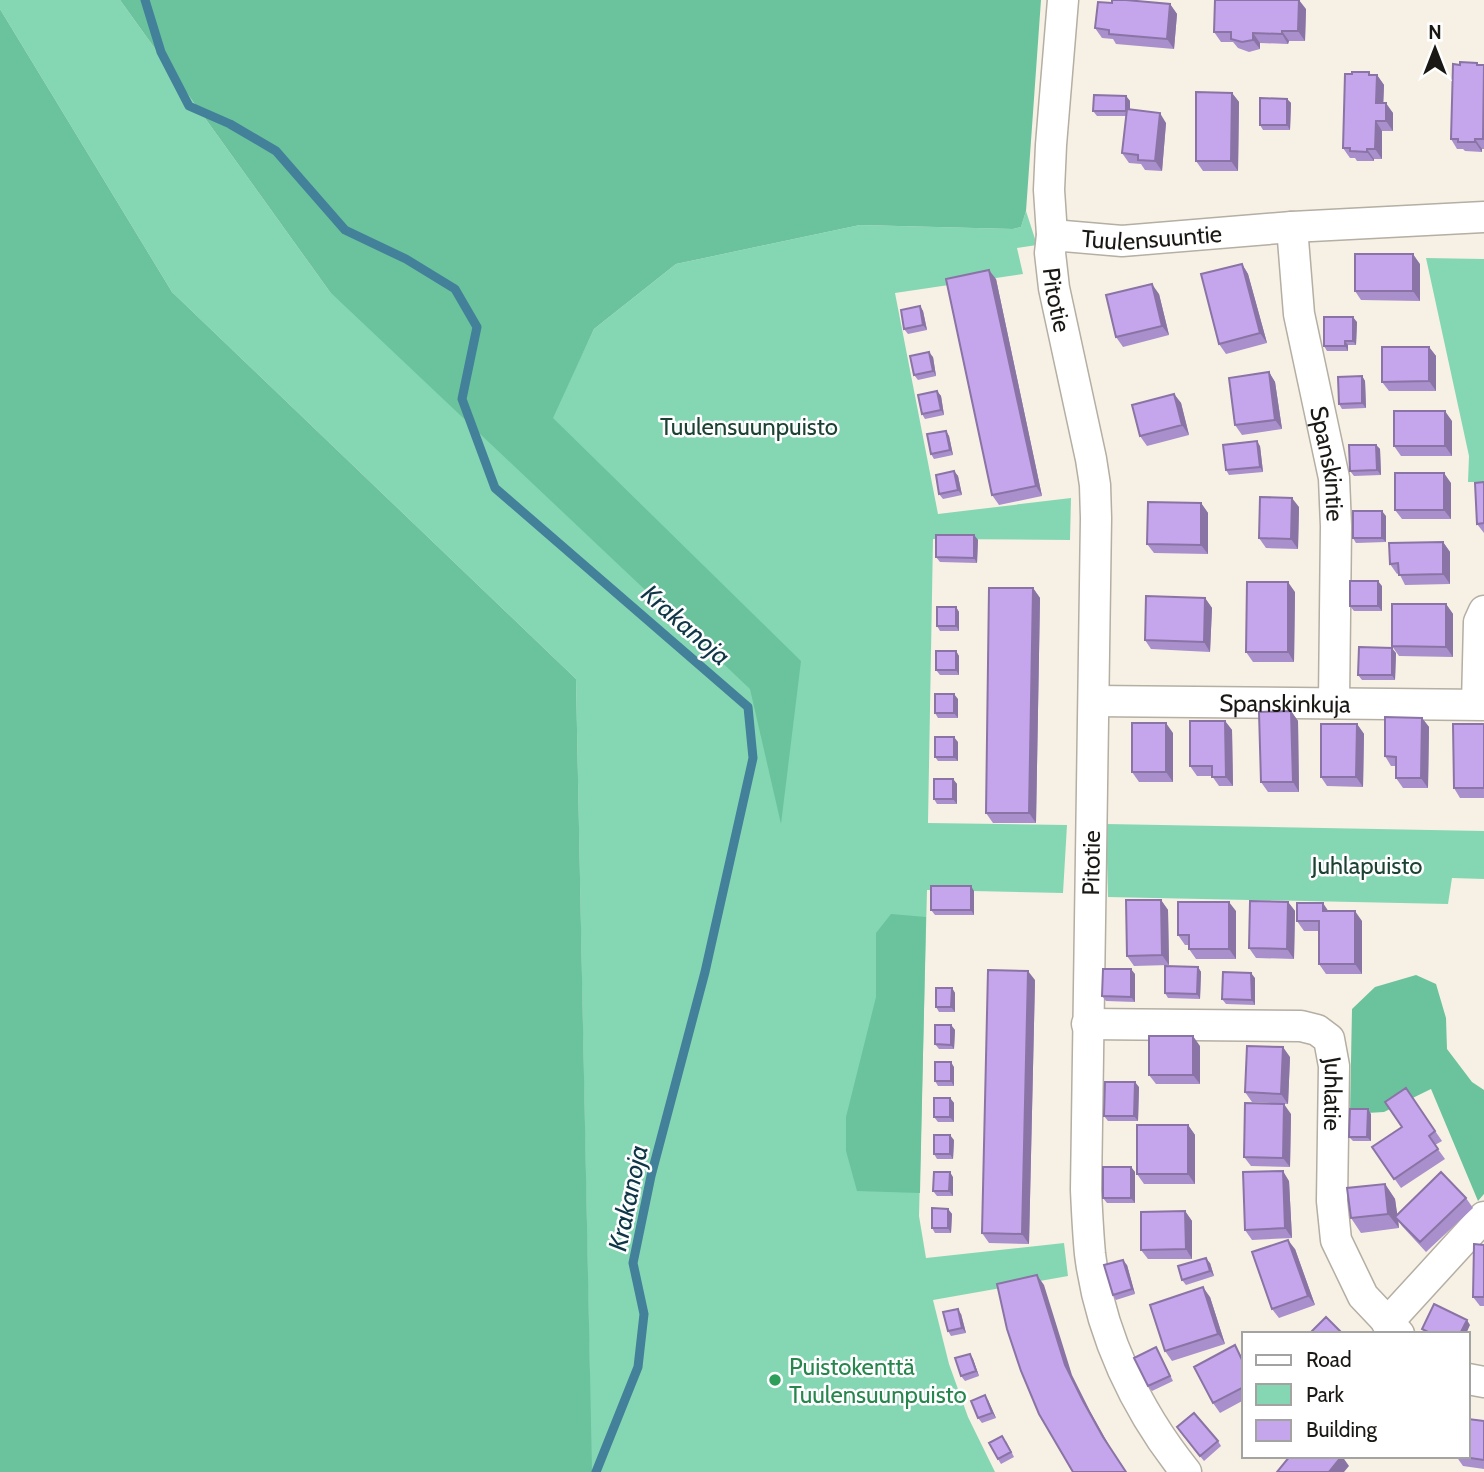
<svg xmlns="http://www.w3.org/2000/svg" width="1484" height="1472" font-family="Cabin,sans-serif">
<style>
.green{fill:#85d7b3}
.forest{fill:#6ac39d}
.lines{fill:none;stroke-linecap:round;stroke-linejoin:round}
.stream{stroke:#43809a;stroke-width:9}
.minor-casing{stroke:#b4aea3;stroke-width:33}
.minor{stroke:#fff;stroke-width:30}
.wall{fill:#a98fcb}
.shaded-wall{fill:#8a74a5}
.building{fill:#c5a6ec;stroke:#8a74a5;stroke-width:2}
.leisure-dot{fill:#2e9e5b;stroke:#fff;stroke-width:2.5}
.labels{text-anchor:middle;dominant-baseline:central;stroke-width:5;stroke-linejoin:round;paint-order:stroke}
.street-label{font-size:24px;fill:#1a1814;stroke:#fff}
.park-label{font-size:24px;fill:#1b4232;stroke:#fff}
.leisure-label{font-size:24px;fill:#27864d;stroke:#fff;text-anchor:start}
.water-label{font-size:26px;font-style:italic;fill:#0e3647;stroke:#fff}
</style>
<rect width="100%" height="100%" fill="#f7f1e5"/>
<path class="green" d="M0 0H120L330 292 552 418 594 329 676 264 860 225 1013 229 1021 227 1026 211 1037 245 1017 248 1023 274 895 293 938 514 1071 498 1070 540 933 539 928 823 1067 825 1063 893 927 890 919 1216 926 1258 1064 1243 1068 1276 933 1300 949 1364 968 1417 995 1472H581L579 1437 590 1389 576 679 172 292 0 9Z
M1426 258 1484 259V482H1468L1469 456Z
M1106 824 1484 831V879L1452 878 1448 904 1108 897Z"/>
<path class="forest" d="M120 0H1041L1026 211 1021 227 1013 229 860 225 676 264 594 329 553 418 801 661 781 824 750 689 330 292Z
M0 9 172 292 576 679 592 1472H0Z
M891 914 926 917 920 1193 857 1191 846 1151V1117L876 997V933Z
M1416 975 1436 984 1446 1018 1447 1049 1472 1082 1484 1090V1194L1478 1201 1431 1089 1384 1112 1350 1114 1352 1009 1375 987Z"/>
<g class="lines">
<path class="stream" d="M145 0 161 52 189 106 230 124 276 151 345 230 406 259 455 289 477 327 462 399 495 488 748 707 753 758 705 972 651 1176 633 1263 644 1314 638 1367 596 1472"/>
<defs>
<g id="minor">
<path id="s1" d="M1063 0 1051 145 1049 190 1052 235 1050 253 1054 288 1091 459 1095 485 1096 518 1086 1190C1087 1212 1088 1233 1090 1254 1100 1334 1136 1410 1186 1472"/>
<path id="s2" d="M1292 227 1299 314 1334 478 1336 526 1334 702"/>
<path id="s3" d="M1052 235 1122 241 1292 227 1484 217"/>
<path id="s4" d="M1094 701 1484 705"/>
<path d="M1477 704 1479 622 1484 611"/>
<path id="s5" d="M1087 1024 1301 1026 1317 1030 1329 1039 1334 1066 1332 1201 1336 1240 1363 1296 1399 1334"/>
<path d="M1387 1323 1484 1217"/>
<path d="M1468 1379 1484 1382"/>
</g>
</defs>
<use href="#minor" class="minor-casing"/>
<use href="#minor" class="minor"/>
</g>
<path class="wall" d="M1112 3 1170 4 1177 14 1174 49 1116 44 1113 39 1102 38 1095 28Z
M1306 9 1305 41H1289L1288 44 1260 43V49L1249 52 1238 48 1233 42H1221L1214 32Z
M1477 63 1479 65H1484V149H1482V152L1465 151 1463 149H1457L1451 139 1460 65Z
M1369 72 1371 75H1377L1384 85 1383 103 1393 113V131H1382V159H1374V161H1357L1355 158H1350L1343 148 1352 74Z
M1232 93 1239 102 1238 171H1203L1196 161Z
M1126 96 1130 101V110L1166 123 1162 171 1145 170 1141 164 1129 163 1122 153 1126 116H1097L1093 111Z
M1287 99 1291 103 1290 130H1263L1260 125Z
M1242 264 1248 274 1267 343 1226 354 1219 344Z
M1420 264V301L1361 300 1355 291Z
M996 279 1042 496 999 505 992 495Z
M1159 294 1169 335 1123 347 1116 337Z
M920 306 923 311 927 330 908 334 904 329Z
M1357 322 1356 345H1348V351H1327L1324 346Z
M1429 347 1436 356V391H1389L1382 382Z
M933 357 936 376 918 380 914 375Z
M1269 372 1275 382 1282 429 1242 435 1235 425Z
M1362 376 1365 381 1366 408 1342 409 1339 404Z
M937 391 941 396 944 415 925 419 922 414Z
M1174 394 1181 403 1189 435 1147 446 1140 436Z
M1452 421V456H1401L1394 446Z
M946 431 949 436 953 455 934 459 931 454Z
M1376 445 1380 449 1381 475 1354 476 1350 471Z
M1260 446 1263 472 1229 475 1226 470Z
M954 471 958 476 962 495 943 499 939 494Z
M1484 482V533L1477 524Z
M1451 483V519H1402L1395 510Z
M1201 503 1208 513V554L1154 553 1147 544Z
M1299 507 1298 549 1266 548 1259 538Z
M1386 516V542L1356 543 1353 538Z
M974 535 978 540 977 563 940 562 936 557Z
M1443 542 1450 552V584L1405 585 1399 573 1397 574 1390 564Z
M1382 586V611H1354L1350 606Z
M1033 588 1040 598 1036 823H993L986 813Z
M1295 592 1294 662H1253L1246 652Z
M1205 598 1212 608 1210 652 1151 649 1145 640Z
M1446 604 1453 614V657L1399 656 1392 646Z
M956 607 959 612V631H940L937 626Z
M956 651 959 656V675H940L936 670Z
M1396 653 1395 680H1362L1358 675Z
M958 699V718H938L935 713Z
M1291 711 1298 721 1299 792H1268L1261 782Z
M1422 718 1429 727 1428 788H1403L1396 778V766H1391L1385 756Z
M1225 721 1232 730 1233 786H1219L1212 776H1197L1190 766Z
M1357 724 1364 734 1363 787 1327 786 1321 777Z
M1484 724V798H1460L1454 788Z
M1173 733V782H1139L1132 772Z
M958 742V761H938L935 757Z
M953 779 957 784V804H937L934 799Z
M974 891V915H935L931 910Z
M1161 900 1168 910 1169 965 1134 966 1127 956Z
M1288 902 1295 911 1294 959 1256 958 1249 948Z
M1236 911V959H1196L1189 949V945H1185L1178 935Z
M1328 911 1362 921V974H1326L1319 964V931H1304L1297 921Z
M1198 967 1201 972 1200 999 1168 998 1165 993Z
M1135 974V1002L1106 1001 1102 996Z
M1255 978V1005L1226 1004 1222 999Z
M1035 980 1029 1244 989 1243 982 1233Z
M952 988 955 993V1012H939L936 1007Z
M951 1025 955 1030 954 1049H939L935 1044Z
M1200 1046V1084H1156L1149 1075Z
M1290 1057 1288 1104 1252 1102 1245 1092Z
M954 1067V1086H938L935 1081Z
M1139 1087 1138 1121H1108L1104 1116Z
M1406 1088 1442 1141 1435 1145 1445 1159 1401 1188 1372 1147 1402 1127Z
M950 1098 954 1103V1122H938L934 1117Z
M1291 1114 1290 1167 1251 1166 1244 1157Z
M1371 1114V1141H1353L1349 1137Z
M1188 1125 1195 1135V1184H1144L1137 1174Z
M954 1140 953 1159H937L934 1154Z
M1131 1167 1135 1172V1203H1107L1103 1198Z
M953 1177V1196H937L933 1191Z
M1289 1181 1292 1238 1252 1240 1245 1230Z
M1385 1184 1395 1199 1397 1215 1466 1198 1473 1208 1426 1252 1402 1226 1398 1220 1399 1228 1361 1233 1351 1218Z
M948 1209 952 1214 951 1233H935L932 1228Z
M1185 1211 1192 1221V1259H1148L1141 1250Z
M1484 1245V1306H1480L1473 1297Z
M1295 1249 1315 1305 1279 1318 1272 1309Z
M1210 1263 1214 1276 1186 1285 1182 1280Z
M1127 1265 1135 1294 1116 1300 1113 1295Z
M1210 1297 1225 1344 1172 1361 1165 1351Z
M961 1314 966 1333 951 1336 948 1331Z
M1235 1345 1244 1361V1400L1220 1413 1213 1403Z
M1156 1347 1173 1381 1152 1391 1148 1386Z
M970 1354 973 1359 979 1376 965 1381 961 1376Z
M988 1400 996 1418 982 1423 978 1418Z
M1484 1421V1469L1463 1466 1456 1456Z
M1180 1432 1218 1441 1221 1446 1204 1461Z
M1006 1441 1014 1457 1001 1464 998 1459Z"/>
<path class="shaded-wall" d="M1299 0 1306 9 1305 41 1298 31Z
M1170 4 1177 14 1174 49 1167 39Z
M1282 31 1289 41 1288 44 1282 34Z
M1253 33 1260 43V49L1253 40Z
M1377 75 1384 85 1383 113 1376 103Z
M1232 93 1239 102 1238 171 1231 161Z
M1126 96 1130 101V116L1126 111Z
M1287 99 1291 103 1290 130 1287 125Z
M1386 103 1393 113V131L1386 121Z
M1160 113 1166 123 1162 171 1155 161Z
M1376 121 1382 131V159L1375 149Z
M1475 139 1482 149V152L1475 142Z
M1367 149 1374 159V161L1367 152Z
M1413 254 1420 264V301L1413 291Z
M1242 264 1248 274 1267 343 1260 333Z
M989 270 996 279 1042 496 1036 486Z
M1152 284 1159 294 1169 335 1162 326Z
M920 306 923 311 927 330 923 325Z
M1353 317 1357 322 1356 345 1353 341Z
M1345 341 1348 345V351L1345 346Z
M1429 347 1436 356V391L1429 381Z
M929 352 933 357 936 376 933 371Z
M1269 372 1275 382 1282 429 1275 420Z
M1362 376 1365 381 1366 408 1362 403Z
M937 391 941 396 944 415 941 410Z
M1174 394 1181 403 1189 435 1182 425Z
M1445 411 1452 421V456L1445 446Z
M946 431 949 436 953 455 950 450Z
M1257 441 1260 446 1263 472 1260 467Z
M1376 445 1380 449 1381 475 1377 470Z
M954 471 958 476 962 495 958 490Z
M1444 473 1451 483V519L1444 510Z
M1292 498 1299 507 1298 549 1291 539Z
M1201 503 1208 513V554L1201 545Z
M1382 511 1386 516V542L1382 538Z
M974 535 978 540 977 563 974 558Z
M1443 542 1450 552V584L1443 574Z
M1378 581 1382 586V611L1378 606Z
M1288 582 1295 592 1294 662 1288 652Z
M1033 588 1040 598 1036 823 1029 813Z
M1205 598 1212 608 1210 652 1204 642Z
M1446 604 1453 614V657L1446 647Z
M956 607 959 612V631L956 626Z
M1392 648 1396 653 1395 680 1392 675Z
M956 651 959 656V675L956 670Z
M954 694 958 699V718L954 713Z
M1291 711 1298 721 1299 792 1293 782Z
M1422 718 1429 727 1428 788 1421 778Z
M1225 721 1232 730 1233 786 1226 777Z
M1166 723 1173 733V782L1166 772Z
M1357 724 1364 734 1363 787 1356 777Z
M954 737 958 742V761L954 757Z
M953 779 957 784V804L953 799Z
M971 886 974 891V915L971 910Z
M1161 900 1168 910 1169 965 1162 955Z
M1229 902 1236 911V959L1229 949Z
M1288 902 1295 911 1294 959 1287 949Z
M1323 903 1329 912 1323 911Z
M1355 911 1362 921V974L1355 964Z
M1198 967 1201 972 1200 999 1197 994Z
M1131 969 1135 974V1002L1131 997Z
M1028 971 1035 980 1029 1244 1022 1234Z
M1251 973 1255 978V1005L1252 1000Z
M952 988 955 993V1012L951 1007Z
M951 1025 955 1030 954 1049 951 1045Z
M1193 1036 1200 1046V1084L1193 1075Z
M1283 1047 1290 1057 1288 1104 1281 1094Z
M951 1062 954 1067V1086L951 1081Z
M1135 1082 1139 1087 1138 1121 1134 1116Z
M950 1098 954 1103V1122L950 1117Z
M1284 1104 1291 1114 1290 1167 1283 1158Z
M1368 1109 1371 1114V1141L1367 1137Z
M1188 1125 1195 1135V1184L1188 1174Z
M950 1135 954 1140 953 1159 950 1154Z
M1131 1167 1135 1172V1203L1131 1198Z
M1283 1171 1289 1181 1292 1238 1285 1228Z
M950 1172 953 1177V1196L949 1191Z
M1385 1184 1395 1199 1398 1219 1395 1217 1398 1220 1399 1228 1388 1214Z
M948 1209 952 1214 951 1233 948 1228Z
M1185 1211 1192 1221V1259L1186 1249Z
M1288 1240 1295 1249 1315 1305 1308 1296Z
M1206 1258 1210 1263 1214 1276 1210 1271Z
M1123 1260 1127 1265 1135 1294 1132 1289Z
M1037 1275 1044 1285 1072 1375 1090 1411 1110 1447 1103 1437 1083 1401 1065 1365Z
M1203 1287 1210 1297 1225 1344 1218 1334Z
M958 1309 961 1314 966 1333 962 1328Z
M1467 1320 1470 1325 1466 1334H1460Z
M970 1354 973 1359 979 1376 976 1371Z
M985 1395 988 1400 996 1418 992 1413Z
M1342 1456 1349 1466 1344 1472H1329Z"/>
<path class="building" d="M1112 0H1126L1170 4 1167 39 1109 34V30L1095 28 1098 2 1112 3Z
M1215 0H1299L1298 31H1282V34L1253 33V40L1242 42 1231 39V32H1214Z
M1460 62 1477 63V65H1484L1483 139H1475V142H1458V139H1451L1453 64 1460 65Z
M1352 72H1369V75H1377L1376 103H1386V121H1376L1375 149H1367V152L1350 151V148H1343L1345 74H1352Z
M1196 92 1232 93 1231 161H1196Z
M1094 95 1126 96V111H1093Z
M1260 98 1287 99V125H1260Z
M1127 109 1160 113 1155 161 1138 160V155L1122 153Z
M1355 254H1413V291H1355Z
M1242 264 1260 333 1219 344 1201 274Z
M989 270 1036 486 992 495 946 279Z
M1152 284 1162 326 1116 337 1106 295Z
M920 306 923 325 904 329 901 310Z
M1324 317H1353V341H1345V346H1324Z
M1382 347H1429V381L1382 382Z
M929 352 933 371 914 375 910 356Z
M1269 372 1275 420 1235 425 1229 378Z
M1362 376V403L1339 404 1338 377Z
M937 391 941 410 922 414 918 395Z
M1174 394 1182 425 1140 436 1132 405Z
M1394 411H1445V446H1394Z
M946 431 950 450 931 454 927 434Z
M1257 441 1260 467 1226 470 1223 445Z
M1349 445H1376L1377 470 1350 471Z
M954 471 958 490 939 494 936 475Z
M1395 473H1444V510H1395Z
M1484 482V523L1477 524 1475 483Z
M1260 497 1292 498 1291 539 1259 538Z
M1148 502 1201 503V545L1147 544Z
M1353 511H1382V538H1353Z
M936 535H974V558L936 557Z
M1443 542V574L1399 575 1398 563 1390 564 1389 543Z
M1350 581H1378V606H1350Z
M1247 582H1288V652H1246Z
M989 588H1033L1029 813H986Z
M1146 596 1205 598 1204 642 1145 640Z
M1392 604H1446V647L1392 646Z
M937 607H956V626H937Z
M1359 647 1392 648V675H1358Z
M936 651H956V670H936Z
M935 694H954V713H935Z
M1291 711 1293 782H1261L1259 712Z
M1385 717 1422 718 1421 778H1396V757L1385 756Z
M1190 721H1225L1226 777H1212V766H1190Z
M1132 723H1166V772H1132Z
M1321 724H1357L1356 777H1321Z
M1453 724H1484V788H1454Z
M935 737H954V757H935Z
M934 779H953V799H934Z
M931 886H971V910H931Z
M1126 900H1161L1162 955 1127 956Z
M1250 901 1288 902 1287 949 1249 948Z
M1178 902H1229V949H1189V935H1178Z
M1297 903H1323V911H1355V964H1319V921H1297Z
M1165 966 1198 967 1197 994 1165 993Z
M1103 969H1131V997L1102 996Z
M988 970 1028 971 1022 1234 982 1233Z
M1223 972 1251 973 1252 1000 1222 999Z
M936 988H952L951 1007H936Z
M935 1025H951V1045L935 1044Z
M1149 1036H1193V1075H1149Z
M1247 1046 1283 1047 1281 1094 1245 1092Z
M935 1062H951V1081H935Z
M1105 1082H1135L1134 1116H1104Z
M1406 1088 1435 1131 1429 1136 1438 1149 1394 1179 1372 1147 1402 1127 1385 1102Z
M934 1098H950V1117H934Z
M1245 1103 1284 1104 1283 1158 1244 1157Z
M1350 1109H1368L1367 1137H1349Z
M1137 1125H1188V1174H1137Z
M934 1135H950V1154H934Z
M1103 1167H1131V1198H1103Z
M1283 1171 1285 1228 1245 1230 1243 1172Z
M934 1172H950L949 1191H933Z
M1441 1172 1466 1198 1420 1242 1395 1217Z
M1385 1184 1388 1214 1351 1218 1347 1188Z
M932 1208 948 1209V1228H932Z
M1185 1211 1186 1249 1141 1250V1212Z
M1288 1240 1308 1296 1272 1309 1252 1252Z
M1474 1244 1484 1245V1297H1473Z
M1206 1258 1210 1271 1182 1280 1178 1266Z
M1123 1260 1132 1289 1113 1295 1104 1265Z
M1037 1275 1065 1365 1083 1401 1103 1437 1126 1472H1073L1039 1414 1021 1371 1007 1329 997 1284Z
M1203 1287 1218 1334 1165 1351 1150 1305Z
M1434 1304 1467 1320 1460 1334H1432L1422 1329Z
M958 1309 962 1328 948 1331 943 1312Z
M1326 1317 1343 1334H1309Z
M1235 1345 1244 1364V1387L1213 1403 1194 1367Z
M1156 1347 1170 1376 1148 1386 1134 1358Z
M970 1354 976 1371 961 1376 955 1358Z
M985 1395 992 1413 978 1418 971 1401Z
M1194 1413 1218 1441 1200 1456 1177 1427Z
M1468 1419 1484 1421V1460L1457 1456H1468Z
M1002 1436 1011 1452 998 1459 989 1443Z
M1290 1456H1342L1329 1472H1277Z"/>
<circle class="leisure-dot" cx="775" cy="1380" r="7"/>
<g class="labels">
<g class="street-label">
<text stroke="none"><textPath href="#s3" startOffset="100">Tuulensuuntie</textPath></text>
<text stroke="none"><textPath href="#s1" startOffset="301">Pitotie</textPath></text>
<text stroke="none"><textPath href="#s2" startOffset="240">Spanskintie</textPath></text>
<text stroke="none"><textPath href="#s4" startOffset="191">Spanskinkuja</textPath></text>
<text transform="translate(1091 863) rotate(-89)">Pitotie</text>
<text stroke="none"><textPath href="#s5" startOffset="301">Juhlatie</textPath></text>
</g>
<g class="park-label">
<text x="749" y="426">Tuulensuunpuisto</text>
<text x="1367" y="865">Juhlapuisto</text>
</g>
<g class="leisure-label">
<text x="789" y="1366">Puistokenttä<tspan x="789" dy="28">Tuulensuunpuisto</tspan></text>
</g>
<g class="water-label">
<text transform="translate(686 625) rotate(41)">Krakanoja</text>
<text transform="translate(628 1198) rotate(-78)">Krakanoja</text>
</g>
</g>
<rect x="1242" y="1332" width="228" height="126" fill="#ffffff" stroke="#a3a3a1" stroke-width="2"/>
<rect x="1256" y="1355" width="35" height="10" fill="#ffffff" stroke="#a3a3a1" stroke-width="2"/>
<text x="1306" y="1367" font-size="21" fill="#1a1814">Road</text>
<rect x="1256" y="1384" width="35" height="21" fill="#85d7b3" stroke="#a3a3a1" stroke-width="2"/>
<text x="1306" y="1402" font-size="21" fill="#1a1814">Park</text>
<rect x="1256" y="1420" width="35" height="21" fill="#c5a6ec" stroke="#a3a3a1" stroke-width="2"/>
<text x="1306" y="1437" font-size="21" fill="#1a1814">Building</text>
<g transform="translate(1435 49)" stroke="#ffffff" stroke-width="5" paint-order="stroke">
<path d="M0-5L12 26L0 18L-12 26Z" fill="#1a1814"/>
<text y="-10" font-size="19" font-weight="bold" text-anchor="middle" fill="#1a1814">N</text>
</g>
</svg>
